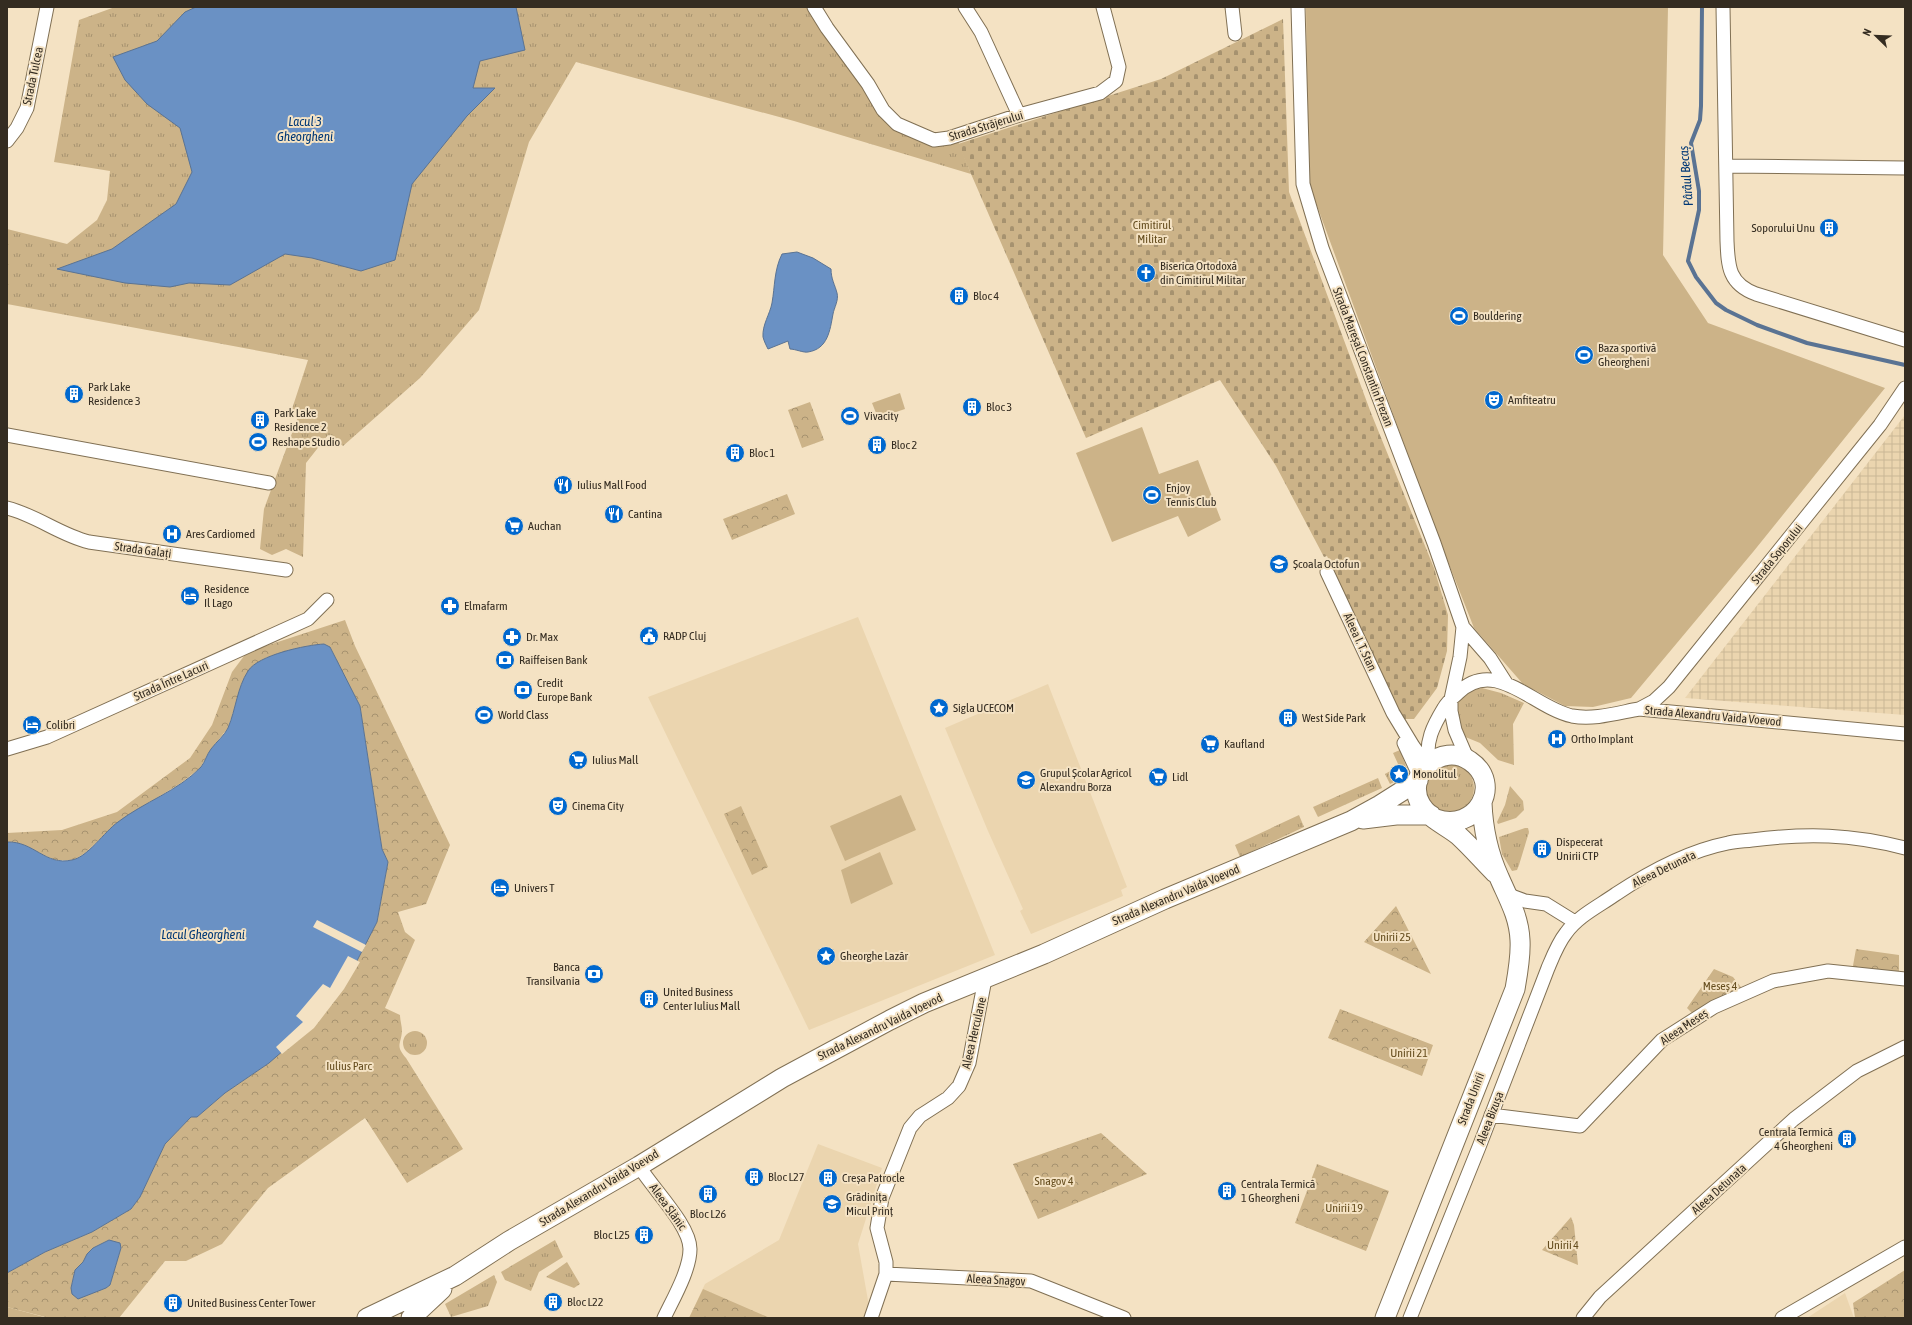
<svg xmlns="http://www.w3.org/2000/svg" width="1912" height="1325" font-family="'Asap Condensed',sans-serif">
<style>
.built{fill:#ebd5af}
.industrial{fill:url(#industrial-grid)}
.grass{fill:url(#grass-tufts)}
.cemetery{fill:url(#cemetery-stones)}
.park{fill:url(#park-crowns);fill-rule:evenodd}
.pitch{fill:#ccb388}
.water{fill:#6a91c4;stroke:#5a7393}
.pier{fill:#f4e2c3}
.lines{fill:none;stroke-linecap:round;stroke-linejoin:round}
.stream{stroke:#5a7393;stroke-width:4}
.street-casing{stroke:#807054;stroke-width:15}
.secondary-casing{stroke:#807054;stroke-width:21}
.street{stroke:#fff;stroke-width:13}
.secondary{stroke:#fff;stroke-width:19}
.labels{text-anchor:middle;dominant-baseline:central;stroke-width:4;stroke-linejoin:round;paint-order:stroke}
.street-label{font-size:12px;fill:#342c21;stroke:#f4e2c3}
.park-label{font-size:12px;fill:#654d1e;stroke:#f4e2c3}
.poi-label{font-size:12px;fill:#342c21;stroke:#f4e2c3;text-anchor:start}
.water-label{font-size:13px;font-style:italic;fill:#003876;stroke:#f4e2c3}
</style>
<defs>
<pattern id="industrial-grid" width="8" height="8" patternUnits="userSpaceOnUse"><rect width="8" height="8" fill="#ebd5af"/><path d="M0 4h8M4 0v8" fill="none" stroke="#cab796"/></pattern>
<pattern id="grass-tufts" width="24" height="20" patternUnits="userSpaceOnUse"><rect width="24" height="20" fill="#ccb388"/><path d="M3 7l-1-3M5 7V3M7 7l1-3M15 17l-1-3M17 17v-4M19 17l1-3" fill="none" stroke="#a6926f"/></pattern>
<pattern id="cemetery-stones" width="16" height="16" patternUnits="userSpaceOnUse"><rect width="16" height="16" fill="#ccb388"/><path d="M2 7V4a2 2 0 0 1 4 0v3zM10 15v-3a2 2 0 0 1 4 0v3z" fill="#a6926f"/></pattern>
<pattern id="park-crowns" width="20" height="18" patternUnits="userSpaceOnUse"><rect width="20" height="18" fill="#ccb388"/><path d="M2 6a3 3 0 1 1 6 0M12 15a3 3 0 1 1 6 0" fill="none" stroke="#a6926f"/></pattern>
</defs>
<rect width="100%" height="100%" fill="#f4e2c3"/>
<path class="built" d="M858 617 995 955 809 1030 648 697Z
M1048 684 1127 887 1121 890 1123 896 1031 934 1020 911 1023 909 988 831 945 728Z
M818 1144 882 1168 858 1244 869 1306 863 1318H689L705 1284 779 1240Z
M1845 1293 1854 1318H1807Z"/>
<path class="industrial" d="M1905 415V715L1685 698Z"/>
<path class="grass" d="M115 7H815L883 110 934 140 956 136 971 174 794 121 576 62 529 142 479 310 420 378 343 446 328 435 306 463 303 557 286 549 272 555 260 549 264 509 299 414 292 409 308 360 7 304V229L67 244 97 220 107 200 110 171 54 162 79 20Z
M1482 688 1501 693 1524 703 1513 724 1514 765 1498 760 1480 743 1463 736C1456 711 1449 694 1482 688Z
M1400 750C1408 772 1412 773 1390 784L1385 774 1399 766 1393 753Z
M1426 788a24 24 0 1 1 48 0a24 24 0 1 1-48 0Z
M1378 778 1382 788 1318 817 1313 807Z
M1510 786 1523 801 1524 810 1516 818 1498 824 1497 822 1505 805Z
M1299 815 1304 827 1240 857 1235 845Z
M1525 828H1528L1529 832 1519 865 1517 870 1512 871 1502 854 1499 837Z
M403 1043a12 12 0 1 1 24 0a12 12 0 1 1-24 0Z
M555 1240 563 1257 539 1272 531 1291 505 1280 501 1272Z
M567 1262 580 1284 574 1288 546 1277Z
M494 1275 497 1282 488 1306 451 1317 445 1304Z"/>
<path class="cemetery" d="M1283 19 1289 192 1371 413 1434 568 1448 615 1447 651 1437 688 1414 719H1403L1327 556 1324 557 1276 466 1220 380 1086 438 958 144 1161 79Z"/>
<path class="park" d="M810 402 824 440 802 448 788 410Z
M787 494 795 514 732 540 723 519Z
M345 620 355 646 450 845 426 904 398 912 405 932 415 940 385 1008 400 1015C400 1020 402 1026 402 1031 401 1045 395 1045 406 1058L463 1149 407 1183 365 1118 268 1188 222 1244 186 1261H165L119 1318H49L7 1307V1273L45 1252 92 1232 131 1209 140 1197 165 1144 191 1117H197L225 1093 269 1063 343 988 377 922 388 862 382 849 360 706 330 647 313 645 266 658 253 666 241 688 228 728 211 749 200 768 181 783 118 822 85 853 77 858 72 860H55L13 842H7V833L62 830 117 812 190 758 212 725 232 672 247 652ZM109 1240 121 1248 110 1285C98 1295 85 1290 71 1288L75 1270 83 1262 93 1248Z
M741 806 768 867 752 875 724 814Z
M1396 906 1431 974 1364 942Z
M1856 949 1899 955V974L1852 971Z
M1714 969 1733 977 1744 991 1695 1016 1687 1008Z
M1340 1009 1433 1045 1422 1076 1328 1038Z
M1101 1133 1147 1174 1038 1219 1013 1164Z
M1317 1164 1389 1191 1366 1251 1295 1223Z
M1571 1217 1574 1225 1578 1265 1542 1250Z
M1905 1270V1318H1855L1853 1303Z
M703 1289 770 1318H689Z"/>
<path class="pitch" d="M1306 7H1668L1663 255 1708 323 1885 388 1753 552 1631 698 1593 707 1565 706 1523 684 1474 628 1432 521 1308 181Z
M900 393 905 409 878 418 872 403Z
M1142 427 1159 474 1198 460 1221 520 1188 537 1178 516 1112 542 1076 453Z
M901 795 916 830 845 861 830 826Z
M880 852 893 884 851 904 841 870Z
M7 1307 44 1317 49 1318H7Z"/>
<path class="water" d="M196 7H516L525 50 480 61 473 88H495L467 116 412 184 395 260 361 271 312 258 285 254 230 285 189 283 170 287 125 283 57 269 112 249 176 204 192 172 180 128 147 104 125 80 113 57 157 41 185 12Z
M797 252 813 258 831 269C831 279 835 285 837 293 839 300 834 308 833 314 830 330 828 349 808 352 804 353 795 349 790 349L788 341 768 349C766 345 764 341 763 337 762 325 770 314 772 303 775 286 774 270 782 254Z
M324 644 330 647 360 706 382 849 388 862 377 922 343 988 292 1043 269 1063 225 1093 197 1117H191L165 1144 140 1197 131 1209 92 1232 45 1252 7 1273V842C34 841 45 866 72 860 88 857 104 832 118 822 144 802 178 791 201 767 205 762 207 754 211 749 217 741 224 736 228 728 236 709 237 688 248 671 258 655 306 645 324 644Z
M109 1240 120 1243 121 1248 110 1285 106 1288 78 1299 72 1294 71 1288 75 1270 83 1262 87 1254 93 1248Z"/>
<path class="pier" d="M317 920 366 945 362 952 313 927Z
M348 956 360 962 344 989 314 1028 282 1054 276 1047 303 1022 296 1016 323 984 330 988Z"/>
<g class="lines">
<path class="stream" d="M1702 7 1701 106 1700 120 1691 143 1699 191V210L1688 261 1696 277 1716 303 1726 310 1757 325 1807 343 1905 365"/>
<defs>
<path id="street" d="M814 7 827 28 868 84 883 110 897 124 934 140 949 138 1019 115 1100 93 1116 81 1119 67 1103 7
M965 7 981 32 1019 115
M1232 7 1235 34
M1298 7 1303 184 1322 248 1434 543 1463 627 1460 657 1451 699V711L1455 730 1467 758
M1723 7 1727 241C1728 267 1729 284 1756 294L1905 340
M7 141 17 128 27 108 47 7
M1726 166 1905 168
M7 435 269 483
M7 508C36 515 60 535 89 542L286 570
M1327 572 1393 713 1413 746 1426 764
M1463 627 1490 658 1506 683
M1639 709 1654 701 1669 687 1880 425 1905 388
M1404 743 1419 775
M7 749 47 737 308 619 327 600
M1429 762C1425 742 1433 726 1444 708 1447 702 1452 698 1458 693 1495 656 1534 708 1572 716 1594 720 1617 713 1639 709L1905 734
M1509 895 1525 901 1546 904 1575 922
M1491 1115 1580 1126 1662 1040 1714 1007 1773 981 1828 971 1905 979
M639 1166C652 1188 690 1225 690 1249 690 1270 673 1299 664 1318
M886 1274 1031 1281 1124 1318
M871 1318 886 1274V1262L877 1228 882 1198 910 1128 920 1116 948 1098 959 1086 969 1063 985 979
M1410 1318 1479 1147 1548 968C1553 956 1558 943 1566 933 1578 916 1599 906 1616 894 1649 872 1688 851 1728 843 1736 841 1744 841 1752 840 1807 833 1851 834 1905 848
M1583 1318 1600 1297 1794 1119 1857 1071 1905 1047
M1782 1318 1905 1247"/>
<path id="secondary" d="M1363 819 1396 815H1431
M1436 819C1476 833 1504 784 1470 761 1442 741 1403 775 1421 805 1429 819 1447 826 1459 836 1472 848 1483 861 1495 873
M367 1318 455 1276 509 1241 639 1166 782 1078 890 1020 924 1003 1044 954 1165 899 1351 821 1380 805 1418 781
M411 1318 442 1289
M1385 1318 1515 989C1518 972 1521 956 1520 940 1519 916 1508 898 1499 877 1488 853 1483 828 1482 803"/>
</defs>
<use href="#street" class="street-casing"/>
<use href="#secondary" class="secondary-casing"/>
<use href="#street" class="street"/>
<use href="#secondary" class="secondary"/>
</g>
<defs>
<symbol id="building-disc" viewBox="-11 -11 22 22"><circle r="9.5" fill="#0068cf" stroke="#f4e2c3"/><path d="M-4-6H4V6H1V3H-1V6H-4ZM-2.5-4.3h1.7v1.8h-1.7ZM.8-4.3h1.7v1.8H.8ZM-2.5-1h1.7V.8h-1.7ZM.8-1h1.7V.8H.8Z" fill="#fff"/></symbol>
<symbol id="church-disc" viewBox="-11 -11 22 22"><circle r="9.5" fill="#0068cf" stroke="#f4e2c3"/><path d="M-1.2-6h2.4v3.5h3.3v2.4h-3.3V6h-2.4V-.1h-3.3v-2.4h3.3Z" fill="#fff"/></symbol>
<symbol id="stadium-disc" viewBox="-11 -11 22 22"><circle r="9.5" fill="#0068cf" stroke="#f4e2c3"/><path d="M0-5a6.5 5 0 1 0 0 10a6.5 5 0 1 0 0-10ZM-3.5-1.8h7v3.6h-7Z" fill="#fff"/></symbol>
<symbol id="theatre-disc" viewBox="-11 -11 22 22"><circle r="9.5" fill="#0068cf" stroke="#f4e2c3"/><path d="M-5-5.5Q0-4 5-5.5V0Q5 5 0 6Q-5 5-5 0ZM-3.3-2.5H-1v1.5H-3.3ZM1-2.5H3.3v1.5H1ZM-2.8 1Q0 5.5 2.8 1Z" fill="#fff"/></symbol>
<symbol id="restaurant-disc" viewBox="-11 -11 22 22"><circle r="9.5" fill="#0068cf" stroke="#f4e2c3"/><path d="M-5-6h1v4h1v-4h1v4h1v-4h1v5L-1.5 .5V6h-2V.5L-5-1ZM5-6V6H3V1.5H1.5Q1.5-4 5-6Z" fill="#fff"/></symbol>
<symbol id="supermarket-disc" viewBox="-11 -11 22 22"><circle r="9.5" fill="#0068cf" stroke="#f4e2c3"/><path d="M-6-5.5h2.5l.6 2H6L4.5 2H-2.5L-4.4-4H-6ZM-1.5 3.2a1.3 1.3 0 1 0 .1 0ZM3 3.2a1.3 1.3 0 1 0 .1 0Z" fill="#fff"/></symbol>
<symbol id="hospital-disc" viewBox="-11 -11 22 22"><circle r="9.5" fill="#0068cf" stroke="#f4e2c3"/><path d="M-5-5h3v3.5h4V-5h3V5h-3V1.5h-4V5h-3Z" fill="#fff"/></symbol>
<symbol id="school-disc" viewBox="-11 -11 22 22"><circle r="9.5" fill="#0068cf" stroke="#f4e2c3"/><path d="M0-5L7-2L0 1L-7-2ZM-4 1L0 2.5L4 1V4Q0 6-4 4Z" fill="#fff"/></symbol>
<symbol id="hotel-disc" viewBox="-11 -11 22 22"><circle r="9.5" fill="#0068cf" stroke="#f4e2c3"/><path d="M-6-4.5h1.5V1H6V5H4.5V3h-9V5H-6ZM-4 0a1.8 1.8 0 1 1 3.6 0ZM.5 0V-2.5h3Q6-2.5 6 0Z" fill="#fff"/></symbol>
<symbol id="pharmacy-disc" viewBox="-11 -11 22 22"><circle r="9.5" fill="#0068cf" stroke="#f4e2c3"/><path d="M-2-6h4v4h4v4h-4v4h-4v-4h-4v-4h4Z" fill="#fff"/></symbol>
<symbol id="civic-disc" viewBox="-11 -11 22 22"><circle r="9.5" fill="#0068cf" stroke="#f4e2c3"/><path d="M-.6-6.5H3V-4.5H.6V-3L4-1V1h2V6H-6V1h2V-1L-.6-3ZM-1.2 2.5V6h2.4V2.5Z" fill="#fff"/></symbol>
<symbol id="bank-disc" viewBox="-11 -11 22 22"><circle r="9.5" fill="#0068cf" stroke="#f4e2c3"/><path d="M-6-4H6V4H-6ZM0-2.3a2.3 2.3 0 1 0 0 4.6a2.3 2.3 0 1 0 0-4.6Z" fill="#fff"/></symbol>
<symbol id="sight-disc" viewBox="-11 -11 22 22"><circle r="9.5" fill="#0068cf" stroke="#f4e2c3"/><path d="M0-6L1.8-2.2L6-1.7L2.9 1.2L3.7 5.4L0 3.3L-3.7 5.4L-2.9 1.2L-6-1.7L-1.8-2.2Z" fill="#fff"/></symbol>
</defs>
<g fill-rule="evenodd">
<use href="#building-disc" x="1818" y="217" width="22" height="22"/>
<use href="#church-disc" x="1135" y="262" width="22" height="22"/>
<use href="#building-disc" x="948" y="285" width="22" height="22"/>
<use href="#stadium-disc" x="1448" y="305" width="22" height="22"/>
<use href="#stadium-disc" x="1573" y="344" width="22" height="22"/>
<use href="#building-disc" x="63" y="383" width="22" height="22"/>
<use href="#theatre-disc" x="1483" y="389" width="22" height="22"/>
<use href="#building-disc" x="961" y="396" width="22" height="22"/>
<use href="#stadium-disc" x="839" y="405" width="22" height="22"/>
<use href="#building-disc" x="249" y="409" width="22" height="22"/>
<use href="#stadium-disc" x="247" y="431" width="22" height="22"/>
<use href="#building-disc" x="866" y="434" width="22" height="22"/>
<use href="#building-disc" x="724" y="442" width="22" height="22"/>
<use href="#restaurant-disc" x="552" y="474" width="22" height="22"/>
<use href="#stadium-disc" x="1141" y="484" width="22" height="22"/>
<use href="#restaurant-disc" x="603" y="503" width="22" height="22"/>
<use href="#supermarket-disc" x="503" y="515" width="22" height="22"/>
<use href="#hospital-disc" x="161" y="523" width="22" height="22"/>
<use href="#school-disc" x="1268" y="553" width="22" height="22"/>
<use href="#hotel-disc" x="179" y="585" width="22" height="22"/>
<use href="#pharmacy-disc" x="439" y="595" width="22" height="22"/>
<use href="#civic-disc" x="638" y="625" width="22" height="22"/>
<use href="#pharmacy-disc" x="501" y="626" width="22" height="22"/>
<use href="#bank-disc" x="494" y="649" width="22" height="22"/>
<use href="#bank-disc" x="512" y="679" width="22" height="22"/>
<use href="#sight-disc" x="928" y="697" width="22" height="22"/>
<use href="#stadium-disc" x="473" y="704" width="22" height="22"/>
<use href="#building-disc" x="1277" y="707" width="22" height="22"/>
<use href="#hotel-disc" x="21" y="714" width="22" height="22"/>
<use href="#hospital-disc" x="1546" y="728" width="22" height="22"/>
<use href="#supermarket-disc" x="1199" y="733" width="22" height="22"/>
<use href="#supermarket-disc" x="567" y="749" width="22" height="22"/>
<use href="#sight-disc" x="1388" y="763" width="22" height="22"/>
<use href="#supermarket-disc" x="1147" y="766" width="22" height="22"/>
<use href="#school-disc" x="1015" y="769" width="22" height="22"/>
<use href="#theatre-disc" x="547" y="795" width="22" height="22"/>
<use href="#building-disc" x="1531" y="838" width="22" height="22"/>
<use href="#hotel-disc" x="489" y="877" width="22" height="22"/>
<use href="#sight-disc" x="815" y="945" width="22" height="22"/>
<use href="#bank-disc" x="583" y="963" width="22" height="22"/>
<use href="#building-disc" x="638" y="988" width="22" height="22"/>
<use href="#building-disc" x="1836" y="1128" width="22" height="22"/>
<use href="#building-disc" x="743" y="1166" width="22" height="22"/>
<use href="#building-disc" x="817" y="1167" width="22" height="22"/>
<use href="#building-disc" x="1216" y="1180" width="22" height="22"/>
<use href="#building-disc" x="697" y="1183" width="22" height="22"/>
<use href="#school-disc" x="821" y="1193" width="22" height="22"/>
<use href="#building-disc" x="633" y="1224" width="22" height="22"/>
<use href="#building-disc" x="542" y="1291" width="22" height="22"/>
<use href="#building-disc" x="162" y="1292" width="22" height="22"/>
</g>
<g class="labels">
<g class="street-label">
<text transform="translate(33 76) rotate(-78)">Strada Tulcea</text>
<text transform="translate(986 126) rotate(-17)">Strada Străjerului</text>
<text transform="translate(1363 357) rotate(69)">Strada Mareșal Constantin Prezan</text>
<text transform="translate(143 550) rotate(8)">Strada Galați</text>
<text transform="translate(1777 554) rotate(-51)">Strada Soporului</text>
<text transform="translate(1360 642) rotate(65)">Aleea I. T. Stan</text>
<text transform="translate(171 681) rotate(-24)">Strada Între Lacuri</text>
<text transform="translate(1713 716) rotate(5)">Strada Alexandru Vaida Voevod</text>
<text transform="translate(1664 869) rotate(-26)">Aleea Detunata</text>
<text transform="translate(1176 895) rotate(-23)">Strada Alexandru Vaida Voevod</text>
<text transform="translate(880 1027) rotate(-26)">Strada Alexandru Vaida Voevod</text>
<text transform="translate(1684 1027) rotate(-34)">Aleea Meseș</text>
<text transform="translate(974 1033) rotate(-77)">Aleea Herculane</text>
<text transform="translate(1471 1099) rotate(-69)">Strada Unirii</text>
<text transform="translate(1490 1118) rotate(-69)">Aleea Bizușa</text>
<text transform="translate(599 1188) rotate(-31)">Strada Alexandru Vaida Voevod</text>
<text transform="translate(1719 1189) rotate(-42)">Aleea Detunata</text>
<text transform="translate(668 1207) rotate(54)">Aleea Slănic</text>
<text transform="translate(996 1280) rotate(3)">Aleea Snagov</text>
</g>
<g class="park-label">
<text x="1152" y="225">Cimitirul<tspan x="1152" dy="14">Militar</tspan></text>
<text x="1392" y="937">Unirii 25</text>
<text x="1720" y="986">Meseș 4</text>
<text x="1409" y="1053">Unirii 21</text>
<text x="349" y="1066">Iulius Parc</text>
<text x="1054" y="1181">Snagov 4</text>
<text x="1344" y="1208">Unirii 19</text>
<text x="1563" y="1245">Unirii 4</text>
</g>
<g class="poi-label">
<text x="1815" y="228" text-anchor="end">Soporului Unu</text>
<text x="1160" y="266">Biserica Ortodoxă<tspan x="1160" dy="14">din Cimitirul Militar</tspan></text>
<text x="973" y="296">Bloc 4</text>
<text x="1473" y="316">Bouldering</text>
<text x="1598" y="348">Baza sportivă<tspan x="1598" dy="14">Gheorgheni</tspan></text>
<text x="88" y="387">Park Lake<tspan x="88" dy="14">Residence 3</tspan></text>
<text x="1508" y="400">Amfiteatru</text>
<text x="986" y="407">Bloc 3</text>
<text x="274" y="413">Park Lake<tspan x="274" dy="14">Residence 2</tspan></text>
<text x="864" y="416">Vivacity</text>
<text x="272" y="442">Reshape Studio</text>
<text x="891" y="445">Bloc 2</text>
<text x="749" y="453">Bloc 1</text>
<text x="577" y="485">Iulius Mall Food</text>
<text x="1166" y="488">Enjoy<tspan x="1166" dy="14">Tennis Club</tspan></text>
<text x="628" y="514">Cantina</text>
<text x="528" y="526">Auchan</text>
<text x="186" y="534">Ares Cardiomed</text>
<text x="1293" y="564">Școala Octofun</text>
<text x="204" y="589">Residence<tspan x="204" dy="14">Il Lago</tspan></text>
<text x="464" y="606">Elmafarm</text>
<text x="663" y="636">RADP Cluj</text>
<text x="526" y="637">Dr. Max</text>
<text x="519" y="660">Raiffeisen Bank</text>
<text x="537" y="683">Credit<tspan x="537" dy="14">Europe Bank</tspan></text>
<text x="953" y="708">Sigla UCECOM</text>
<text x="498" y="715">World Class</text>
<text x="1302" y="718">West Side Park</text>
<text x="46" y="725">Colibri</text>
<text x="1571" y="739">Ortho Implant</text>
<text x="1224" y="744">Kaufland</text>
<text x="592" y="760">Iulius Mall</text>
<text x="1040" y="773">Grupul Școlar Agricol<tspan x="1040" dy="14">Alexandru Borza</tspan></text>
<text x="1413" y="774">Monolitul</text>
<text x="1172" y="777">Lidl</text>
<text x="572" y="806">Cinema City</text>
<text x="1556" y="842">Dispecerat<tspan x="1556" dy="14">Unirii CTP</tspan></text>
<text x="514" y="888">Univers T</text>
<text x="840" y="956">Gheorghe Lazăr</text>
<text x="580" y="967" text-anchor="end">Banca<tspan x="580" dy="14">Transilvania</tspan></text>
<text x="663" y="992">United Business<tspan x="663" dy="14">Center Iulius Mall</tspan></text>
<text x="1833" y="1132" text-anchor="end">Centrala Termică<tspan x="1833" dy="14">4 Gheorgheni</tspan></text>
<text x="768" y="1177">Bloc L27</text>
<text x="842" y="1178">Creșa Patrocle</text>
<text x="1241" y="1184">Centrala Termică<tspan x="1241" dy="14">1 Gheorgheni</tspan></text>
<text x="846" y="1197">Grădinița<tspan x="846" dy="14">Micul Prinț</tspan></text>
<text x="708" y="1214" text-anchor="middle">Bloc L26</text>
<text x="630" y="1235" text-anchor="end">Bloc L25</text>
<text x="567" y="1302">Bloc L22</text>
<text x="187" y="1303">United Business Center Tower</text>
</g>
<g class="water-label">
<text x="305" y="121">Lacul 3<tspan x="305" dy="15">Gheorgheni</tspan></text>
<text transform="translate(1686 176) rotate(-95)">Pârâul Becaș</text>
<text x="203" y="934">Lacul Gheorgheni</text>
</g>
</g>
<rect width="1912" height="1325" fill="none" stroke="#342c21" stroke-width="16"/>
<g transform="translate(1876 36) rotate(293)" stroke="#f4e2c3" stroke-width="3" paint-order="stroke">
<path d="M0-3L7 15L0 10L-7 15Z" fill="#342c21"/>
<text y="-6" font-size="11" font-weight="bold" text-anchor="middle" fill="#342c21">N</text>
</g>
</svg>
